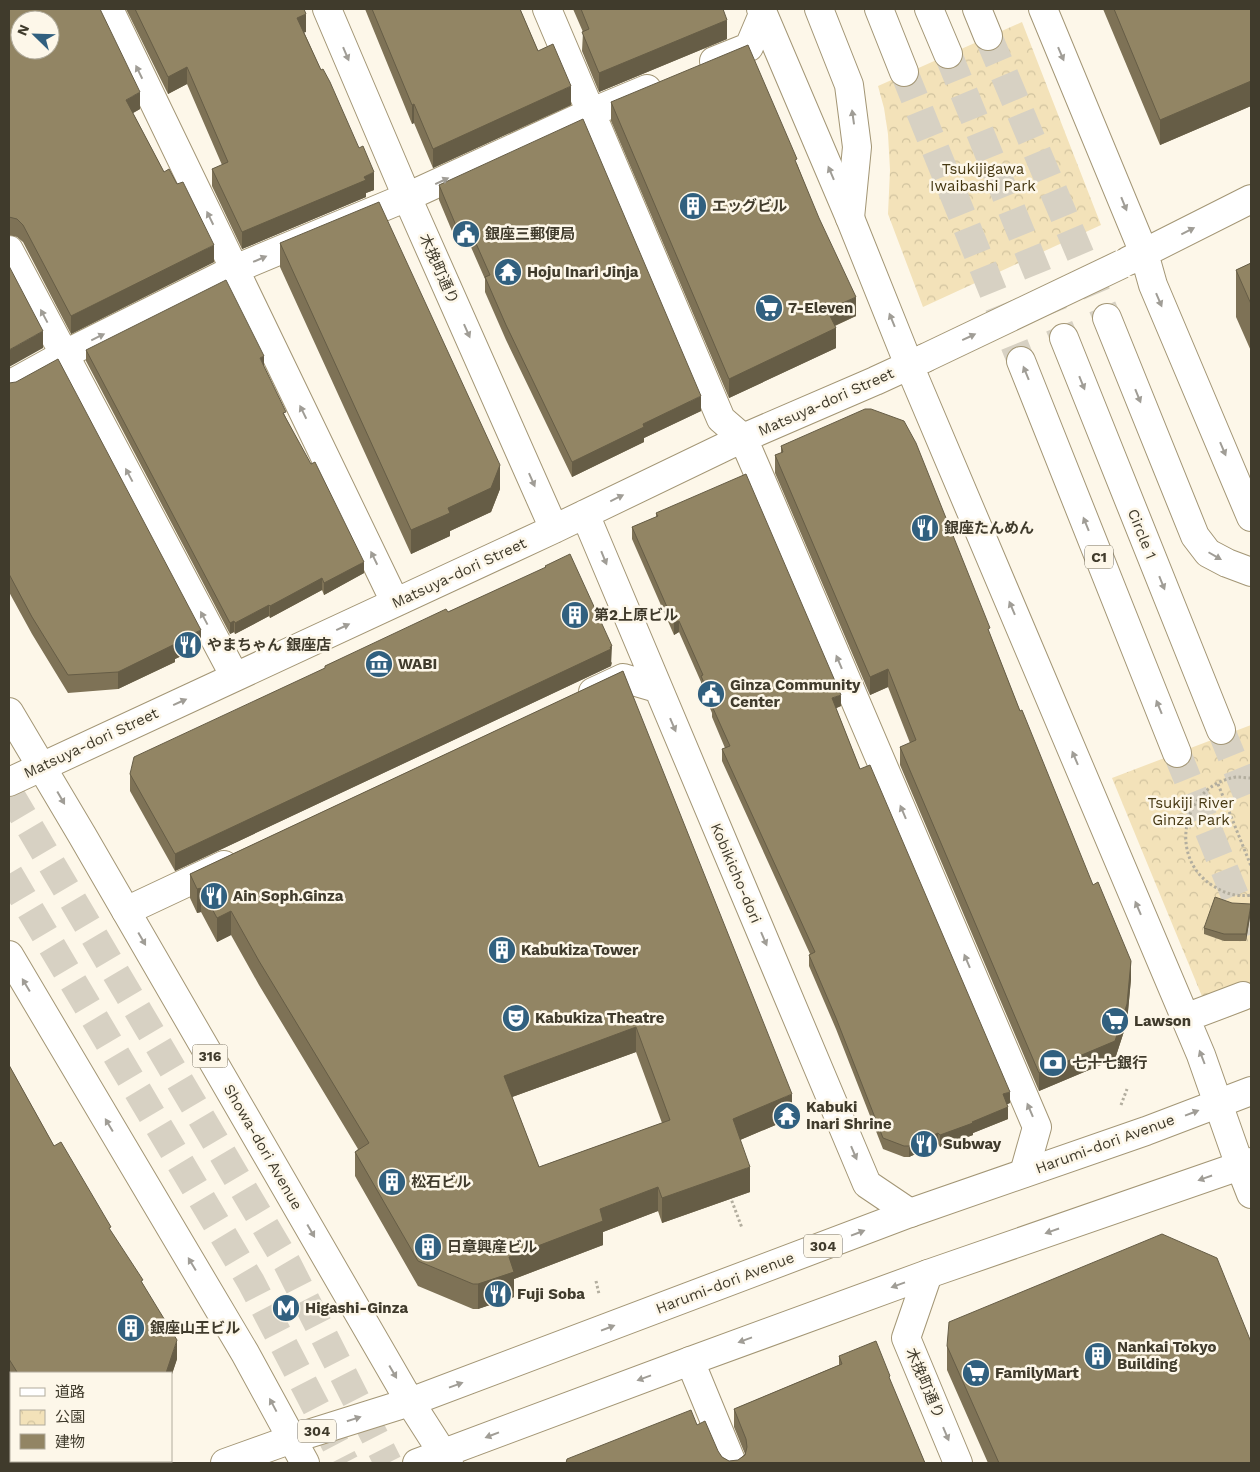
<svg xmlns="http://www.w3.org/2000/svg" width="1260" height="1472" font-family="'Work Sans','Noto Sans JP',sans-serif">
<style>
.park{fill:url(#park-crowns)}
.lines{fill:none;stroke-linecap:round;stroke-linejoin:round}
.major-tunnel{stroke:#d7d1c3;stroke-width:28;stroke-dasharray:28 14;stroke-linecap:butt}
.highway-tunnel{stroke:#d7d1c3;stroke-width:28;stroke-dasharray:28 14;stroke-linecap:butt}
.minor-casing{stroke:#a39675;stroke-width:30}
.major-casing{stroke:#a39675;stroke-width:30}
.highway-casing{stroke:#a39675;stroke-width:30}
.path{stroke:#b3ae9f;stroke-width:3;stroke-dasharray:2.5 2.5;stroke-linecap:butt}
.minor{stroke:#fff;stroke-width:28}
.major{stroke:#fff;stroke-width:28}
.highway{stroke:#fff;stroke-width:28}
.minor-bridge-casing{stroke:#a39675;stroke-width:30;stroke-linecap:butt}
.minor-bridge{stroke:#fff;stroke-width:28}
.wall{fill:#7e7256;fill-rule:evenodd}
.shaded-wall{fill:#665d46}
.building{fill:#928564;stroke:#665d46;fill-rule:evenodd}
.oneway{fill:#a09d96}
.labels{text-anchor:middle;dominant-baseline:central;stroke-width:5;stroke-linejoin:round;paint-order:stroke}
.shield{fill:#fdf7e9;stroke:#797365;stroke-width:1}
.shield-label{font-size:14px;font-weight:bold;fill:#403b2c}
.park-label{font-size:15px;fill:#463812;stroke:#fdf7e9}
.poi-label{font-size:15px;font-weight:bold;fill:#403b2c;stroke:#fdf7e9;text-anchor:start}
.street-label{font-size:15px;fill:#403b2c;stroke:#fdf7e9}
</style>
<defs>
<pattern id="park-crowns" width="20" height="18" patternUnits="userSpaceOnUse" patternTransform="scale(1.25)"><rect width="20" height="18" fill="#f3e2b9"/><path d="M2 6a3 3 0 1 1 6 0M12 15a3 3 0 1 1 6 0" fill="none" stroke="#d1c39f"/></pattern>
</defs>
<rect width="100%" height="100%" fill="#fdf7e9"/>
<path class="park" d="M1022 22 1101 225 923 307 888 214 890 170 888 134 884 108 878 86Z
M1251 725V1009L1213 1023 1112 778Z"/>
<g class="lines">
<path class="major-tunnel" d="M9 792 287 1263 388 1463
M9 874 251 1282 345 1463"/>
<path class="highway-tunnel" d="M988 36 1107 318
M948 54 1064 338
M904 72 1021 361
M1221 730 1251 804
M1177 753 1251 935"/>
<defs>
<path id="minor" d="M109 9 395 602
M327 9 407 197 554 529
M547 9 721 419 743 438 756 468 1037 1127 1024 1173
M761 9 850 218 909 365 1201 1055 1240 1166 1251 1194
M1043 9 1144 253 1153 285 1251 517
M714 61 749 47 763 14
M9 250 235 677
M1128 261 1251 199
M9 385 65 354 235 269 407 197 592 112 647 89
M585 514 867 1184 910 1213
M593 692 623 678 657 688
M9 782 554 529 743 438 875 381 925 358
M126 911 224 865
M1185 1018 1243 996
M928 1274 906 1338 958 1463
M690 1361 732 1463
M9 1453 11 1458"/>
<path id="major" d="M9 712 82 835 410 1402 449 1463
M9 955 245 1353 305 1463
M225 1463 292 1439 410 1402 910 1213 1146 1131 1251 1091
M417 1463 690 1361 928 1274 1251 1162"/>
<path id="highway" d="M819 9 849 85 857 147 850 218
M879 9 904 72
M929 9 948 54
M977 9 988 36
M1107 318 1195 536 1208 553 1227 563 1251 572
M1064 338 1221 730
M1021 361 1177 753"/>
</defs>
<use href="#minor" class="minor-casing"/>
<use href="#major" class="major-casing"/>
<use href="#highway" class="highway-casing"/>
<path class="path" d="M1251 778C1246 778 1241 777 1236 777 1181 786 1167 860 1215 887 1226 894 1238 897 1251 895
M1218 784 1251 866
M1121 1105 1127 1089
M730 1196 742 1228
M596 1281 599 1294"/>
<use href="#minor" class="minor"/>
<use href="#major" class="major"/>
<use href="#highway" class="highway"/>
<defs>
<path id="minor-bridge" d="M925 358 1122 264"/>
</defs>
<use href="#minor-bridge" class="minor-bridge-casing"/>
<use href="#minor-bridge" class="minor-bridge"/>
</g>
<path class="wall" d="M9 9 140 109 133 113 164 172 214 262 71 334 23 242 17 237 9 235Z
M126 9H304L306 32H304L374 190 366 193V197L242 249 212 186V169L222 165 187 84 168 94Z
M365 9H520L538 51 571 105 433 168 414 123 412 124Z
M573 9H723L727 39 599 92 582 51 583 32Z
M1103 9H1251V106L1160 145Z
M611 102 797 164 856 316 835 326 836 348 729 398 611 121Z
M439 185 701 411 644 438V442L572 477 506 340 485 292V279L467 238 457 243 439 200Z
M280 243 500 489 491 512 450 531V536L411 554 280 267Z
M1251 263V351L1236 317V270Z
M86 350 264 367 286 418 364 573 324 595 322 590 270 618 269 616 235 634 234 632 230 634 86 361Z
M9 383 201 647 175 659V662L118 689 68 693 32 634 9 592Z
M781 446 990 634 1020 711 1131 979 1127 1022 1115 1059 1039 1091 900 765V747L910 743 888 687 870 695 775 473V455L781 453Z
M656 513 841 706 836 708 860 769 1010 1103 1007 1104 1008 1119 973 1133V1135L940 1147 938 1144 909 1157H904L883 1149 836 1029 809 966V955L810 954 722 761V749L725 748 712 717V713L701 687V682L679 632 674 635 632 539V527L656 517Z
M545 566 612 663 611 666 175 871 130 791V774L325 668V666L448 612 545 568Z
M623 671 792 1118 740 1140 750 1192 662 1223 658 1211 603 1232V1245L514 1279V1297L478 1309H473L418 1286 355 1176V1152L358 1149 259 985 231 935 217 942 201 912 197 913 190 898V874ZM636 1052 662 1123 539 1167 512 1097Z
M1251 911 1246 941H1224L1204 934V928Z
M9 1065 54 1146 111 1232 143 1284 177 1359 171 1377V1373H11V1381L9 1377Z
M947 1346 1251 1463H988L947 1370Z
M839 1356 890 1381 925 1463H566L697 1425 722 1457 729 1461 738 1460 745 1454 734 1427V1409L839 1365Z
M106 1461H140V1463H107Z"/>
<path class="shaded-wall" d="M306 14V32L297 35V18Z
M727 20V39L599 92V73Z
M187 67V84L168 94V77Z
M1251 81V106L1160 145V120Z
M571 86V105L433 168V149Z
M140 92V109L126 117V100Z
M414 104V123L412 124V105Z
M374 172V190L366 193V197L242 249V232Z
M467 223V238L457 243V228Z
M214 245V262L71 334V316Z
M856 297V316L827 329V310Z
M836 328V348L729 398V379Z
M43 331V348L9 367V350Z
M264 356V367L260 358Z
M701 396V411L644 438V442L572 477V462L643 424Z
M500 465V489L491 512 450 531V536L411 554V530L448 508Z
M364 562V573L324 595V583Z
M322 578V590L270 618V606Z
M269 605V616L235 634V623Z
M234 621V632L230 634V623Z
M679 621V632L674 635V623Z
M201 630V647L175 659V662L118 689V672L174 642Z
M612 646 611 666 175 871V854Z
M888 669V687L870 695V677Z
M841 695V706L832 710V698Z
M201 888V912L197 913V889Z
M1251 904V911L1246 941V934Z
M231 911V935L217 942V918Z
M1131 961V979L1127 1022 1115 1059 1039 1091V1073Z
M636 1027V1052L504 1100V1076Z
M1010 1092V1103L1003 1106V1094Z
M792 1094V1118L733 1143V1119Z
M1008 1107V1119L973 1133V1135L940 1147V1135Z
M938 1133V1144L909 1157V1146Z
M750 1167V1192L662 1223V1198Z
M658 1187V1211L603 1232V1245L514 1279V1297L478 1309V1284L509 1257 600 1209Z
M177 1340V1359L171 1377V1373H166Z
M115 1461H140V1463H113V1462Z"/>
<path class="building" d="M9 9H100L140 92 126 100 164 172 169 169 177 184 183 182 214 245 71 316 23 225 17 219 9 217ZM20 20H50V50H20Z
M135 9H304L306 14 297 18 321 70 323 69 330 82 359 148 363 146 374 172 364 177 366 180 242 232 212 169 228 162 187 67 168 77Z
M372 9H520L538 51 553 44 571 86 433 149 414 104 412 105Z
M581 9H723L727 20 599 73 582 32 589 29Z
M1114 9H1251V81L1160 120Z
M748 45 797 159 795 160 819 218 856 297 827 310 836 328 729 379 611 102Z
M583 119 701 396 643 424 644 427 572 462 506 325 485 277 490 275 467 223 457 228 439 185Z
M379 202 500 465 491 488 448 508 450 513 411 530 280 243Z
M1251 263V304L1236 270Z
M9 266 43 331 9 350Z
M226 280 264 356 260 358 286 412 283 413 311 464 315 462 364 562 324 583 322 578 270 606 269 605 235 623 234 621 230 623 86 350Z
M58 359 201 630 174 642 175 644 118 672 68 675 32 617 9 574V383L16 382Z
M865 409H871L904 421 916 443 990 628 988 629 1020 711 1022 710 1093 885 1098 882 1131 961 1127 1004 1115 1041 1039 1073 900 747 916 740 888 669 870 677 775 455 783 452 781 446Z
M746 474 841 695 832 698 860 769 870 765 1010 1092 1003 1094 1008 1107 972 1122 973 1123 940 1135 938 1133 909 1146H904L883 1138 836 1018 809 955 815 952 722 749 730 746 712 706 714 705 701 676 703 675 679 621 674 623 632 527 658 516 656 513Z
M570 554 612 646 610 647 611 649 175 854 130 774 134 757 325 668V666L446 609 448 612 546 567 545 566Z
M623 671 792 1094 733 1119 750 1167 662 1198 658 1187 600 1209 603 1221 509 1257 514 1272 478 1284H473L418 1261 355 1152 369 1143 259 961 231 911 217 918 201 888 197 889 190 874ZM636 1027 670 1120 539 1167 504 1076Z
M1215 897 1232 903 1251 904 1246 934H1224L1204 928Z
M9 1065 54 1146 61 1142 111 1227 109 1228 143 1280 141 1281 177 1340 166 1373H15L17 1372 9 1359Z
M1162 1234 1217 1258 1251 1342V1463H999L947 1346 949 1322Z
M876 1341 890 1376 889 1377 925 1463H566L567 1459 691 1410 697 1425 705 1421 718 1451 722 1457 729 1461 738 1460 745 1455 747 1447 746 1439 734 1409 842 1364 839 1356Z"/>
<defs><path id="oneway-solid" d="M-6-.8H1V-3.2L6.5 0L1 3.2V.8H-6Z" transform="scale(1.25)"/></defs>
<g class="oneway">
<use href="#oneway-solid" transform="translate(346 54) rotate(67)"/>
<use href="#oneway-solid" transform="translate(1061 54) rotate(67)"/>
<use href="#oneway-solid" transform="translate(139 72) rotate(-116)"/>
<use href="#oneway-solid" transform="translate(853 117) rotate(-98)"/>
<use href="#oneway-solid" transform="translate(831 173) rotate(-113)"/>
<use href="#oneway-solid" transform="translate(442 181) rotate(-25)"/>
<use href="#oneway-solid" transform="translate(1124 204) rotate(68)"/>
<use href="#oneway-solid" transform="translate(210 218) rotate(-116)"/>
<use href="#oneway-solid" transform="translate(1188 231) rotate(-27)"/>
<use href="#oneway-solid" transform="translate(260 259) rotate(-23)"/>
<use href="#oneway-solid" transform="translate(1159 300) rotate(67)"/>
<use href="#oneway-solid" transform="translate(44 316) rotate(-118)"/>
<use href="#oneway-solid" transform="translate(892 320) rotate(-112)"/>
<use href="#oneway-solid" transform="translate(467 331) rotate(66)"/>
<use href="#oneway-solid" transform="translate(98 337) rotate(-26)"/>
<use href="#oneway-solid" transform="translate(969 337) rotate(-25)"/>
<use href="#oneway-solid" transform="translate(1026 373) rotate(-112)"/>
<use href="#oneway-solid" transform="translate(1082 383) rotate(68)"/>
<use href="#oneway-solid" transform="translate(1138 396) rotate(68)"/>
<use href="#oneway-solid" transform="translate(303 412) rotate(-116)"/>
<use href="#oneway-solid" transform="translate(1223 449) rotate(67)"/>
<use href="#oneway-solid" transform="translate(129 475) rotate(-118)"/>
<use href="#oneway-solid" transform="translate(532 480) rotate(66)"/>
<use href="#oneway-solid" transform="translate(617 498) rotate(-26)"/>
<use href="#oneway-solid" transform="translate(1086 524) rotate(-112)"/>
<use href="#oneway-solid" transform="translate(1215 556) rotate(30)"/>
<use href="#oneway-solid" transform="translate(374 558) rotate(-116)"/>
<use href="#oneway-solid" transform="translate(604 558) rotate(68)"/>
<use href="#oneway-solid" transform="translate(1162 583) rotate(68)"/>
<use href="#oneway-solid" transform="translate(1012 608) rotate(-113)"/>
<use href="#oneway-solid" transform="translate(204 618) rotate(-118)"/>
<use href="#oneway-solid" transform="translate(343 627) rotate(-25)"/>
<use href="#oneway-solid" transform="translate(839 662) rotate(-113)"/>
<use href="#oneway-solid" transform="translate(180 702) rotate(-24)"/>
<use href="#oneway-solid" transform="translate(1159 707) rotate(-112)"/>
<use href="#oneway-solid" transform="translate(673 725) rotate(67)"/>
<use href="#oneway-solid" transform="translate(1075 758) rotate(-113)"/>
<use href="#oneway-solid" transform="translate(61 798) rotate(60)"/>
<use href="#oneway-solid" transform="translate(903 812) rotate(-113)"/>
<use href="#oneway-solid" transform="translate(1138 908) rotate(-113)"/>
<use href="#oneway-solid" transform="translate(142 939) rotate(60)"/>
<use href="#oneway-solid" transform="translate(764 939) rotate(67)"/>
<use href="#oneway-solid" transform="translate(967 961) rotate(-113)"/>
<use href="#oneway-solid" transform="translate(26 985) rotate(-121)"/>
<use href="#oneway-solid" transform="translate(1202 1057) rotate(-111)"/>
<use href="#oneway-solid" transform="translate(1030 1110) rotate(-113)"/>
<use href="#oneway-solid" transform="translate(1192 1113) rotate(-21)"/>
<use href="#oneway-solid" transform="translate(109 1125) rotate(-121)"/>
<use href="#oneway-solid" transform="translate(854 1153) rotate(67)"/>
<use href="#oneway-solid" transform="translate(1205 1178) rotate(161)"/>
<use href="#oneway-solid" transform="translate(311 1231) rotate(60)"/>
<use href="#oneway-solid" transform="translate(1052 1231) rotate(161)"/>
<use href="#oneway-solid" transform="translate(858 1233) rotate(-21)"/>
<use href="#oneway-solid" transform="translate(192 1264) rotate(-121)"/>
<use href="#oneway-solid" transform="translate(898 1285) rotate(160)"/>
<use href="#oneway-solid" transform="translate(608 1328) rotate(-21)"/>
<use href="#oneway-solid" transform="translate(745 1340) rotate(160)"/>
<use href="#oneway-solid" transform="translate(393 1372) rotate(60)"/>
<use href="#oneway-solid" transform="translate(644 1378) rotate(160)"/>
<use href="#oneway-solid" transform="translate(456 1385) rotate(-20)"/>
<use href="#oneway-solid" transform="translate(273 1405) rotate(-118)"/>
<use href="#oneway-solid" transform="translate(354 1419) rotate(-18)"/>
<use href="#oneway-solid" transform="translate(946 1434) rotate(67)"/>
<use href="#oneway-solid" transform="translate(492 1435) rotate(159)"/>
</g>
<defs>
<symbol id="building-disc" viewBox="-11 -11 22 22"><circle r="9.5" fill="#31607f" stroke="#fdf7e9"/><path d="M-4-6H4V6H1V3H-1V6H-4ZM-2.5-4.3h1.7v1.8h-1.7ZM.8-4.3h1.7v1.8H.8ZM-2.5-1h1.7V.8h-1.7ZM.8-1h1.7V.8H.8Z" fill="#fff"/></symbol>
<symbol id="civic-disc" viewBox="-11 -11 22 22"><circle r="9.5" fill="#31607f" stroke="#fdf7e9"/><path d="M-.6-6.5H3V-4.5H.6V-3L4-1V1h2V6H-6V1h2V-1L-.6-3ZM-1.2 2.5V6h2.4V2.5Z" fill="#fff"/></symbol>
<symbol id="temple-disc" viewBox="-11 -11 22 22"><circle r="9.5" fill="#31607f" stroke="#fdf7e9"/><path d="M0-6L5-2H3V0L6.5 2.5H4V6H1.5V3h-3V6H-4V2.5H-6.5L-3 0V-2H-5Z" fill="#fff"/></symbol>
<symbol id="supermarket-disc" viewBox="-11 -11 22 22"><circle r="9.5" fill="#31607f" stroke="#fdf7e9"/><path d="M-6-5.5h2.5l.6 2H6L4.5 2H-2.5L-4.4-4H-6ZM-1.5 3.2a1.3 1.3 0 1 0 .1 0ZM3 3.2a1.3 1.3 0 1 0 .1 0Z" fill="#fff"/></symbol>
<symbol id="restaurant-disc" viewBox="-11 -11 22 22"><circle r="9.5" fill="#31607f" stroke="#fdf7e9"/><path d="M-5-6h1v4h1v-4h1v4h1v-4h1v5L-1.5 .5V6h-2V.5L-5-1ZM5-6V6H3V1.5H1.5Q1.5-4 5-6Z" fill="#fff"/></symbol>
<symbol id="museum-disc" viewBox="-11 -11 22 22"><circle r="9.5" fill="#31607f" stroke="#fdf7e9"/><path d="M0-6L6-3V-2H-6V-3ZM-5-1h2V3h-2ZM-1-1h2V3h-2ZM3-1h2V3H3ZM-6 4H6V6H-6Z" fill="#fff"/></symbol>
<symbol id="theatre-disc" viewBox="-11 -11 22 22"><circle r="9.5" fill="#31607f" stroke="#fdf7e9"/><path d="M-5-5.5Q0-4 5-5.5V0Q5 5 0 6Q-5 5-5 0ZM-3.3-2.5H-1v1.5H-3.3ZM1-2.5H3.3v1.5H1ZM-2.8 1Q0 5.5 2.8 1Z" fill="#fff"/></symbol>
<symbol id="bank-disc" viewBox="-11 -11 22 22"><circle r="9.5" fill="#31607f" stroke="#fdf7e9"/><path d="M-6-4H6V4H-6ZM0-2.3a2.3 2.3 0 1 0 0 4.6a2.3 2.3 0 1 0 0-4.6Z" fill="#fff"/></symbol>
<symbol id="metro-disc" viewBox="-11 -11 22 22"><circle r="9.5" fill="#31607f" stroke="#fdf7e9"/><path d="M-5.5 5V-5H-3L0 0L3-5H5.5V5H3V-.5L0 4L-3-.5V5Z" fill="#fff"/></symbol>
</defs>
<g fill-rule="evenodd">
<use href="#building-disc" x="677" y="190" width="32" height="32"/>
<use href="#civic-disc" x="450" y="218" width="32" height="32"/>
<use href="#temple-disc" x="492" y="256" width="32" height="32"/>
<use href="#supermarket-disc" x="753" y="292" width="32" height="32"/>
<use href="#restaurant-disc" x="909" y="512" width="32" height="32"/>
<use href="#building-disc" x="559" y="599" width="32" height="32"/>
<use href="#restaurant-disc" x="172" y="629" width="32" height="32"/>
<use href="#museum-disc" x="363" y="648" width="32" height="32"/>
<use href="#civic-disc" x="695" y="678" width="32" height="32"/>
<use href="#restaurant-disc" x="198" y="880" width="32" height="32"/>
<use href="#building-disc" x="486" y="934" width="32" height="32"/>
<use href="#theatre-disc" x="500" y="1002" width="32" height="32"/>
<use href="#supermarket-disc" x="1099" y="1005" width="32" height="32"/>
<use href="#bank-disc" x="1037" y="1047" width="32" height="32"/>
<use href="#temple-disc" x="771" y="1100" width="32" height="32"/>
<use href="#restaurant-disc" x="908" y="1128" width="32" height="32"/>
<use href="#building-disc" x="376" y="1166" width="32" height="32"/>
<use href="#building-disc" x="412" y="1231" width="32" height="32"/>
<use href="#restaurant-disc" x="482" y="1278" width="32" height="32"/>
<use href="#metro-disc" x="270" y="1292" width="32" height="32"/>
<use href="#building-disc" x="115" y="1312" width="32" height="32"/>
<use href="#building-disc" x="1082" y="1340" width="32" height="32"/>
<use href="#supermarket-disc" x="960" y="1357" width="32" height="32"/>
</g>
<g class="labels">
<g class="shield">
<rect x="1085" y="545.5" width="28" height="23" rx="4"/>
<rect x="192.5" y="1044.5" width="35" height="23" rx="4"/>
<rect x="804" y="1234.5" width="38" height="23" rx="4"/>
<rect x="298" y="1419.5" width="38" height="23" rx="4"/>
</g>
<g class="shield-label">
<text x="1099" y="557">C1</text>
<text x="210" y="1056">316</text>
<text x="823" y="1246">304</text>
<text x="317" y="1431">304</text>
</g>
<g class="park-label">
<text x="983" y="169">Tsukijigawa<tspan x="983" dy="17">Iwaibashi Park</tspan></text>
<text x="1191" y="803">Tsukiji River<tspan x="1191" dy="17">Ginza Park</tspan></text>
</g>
<g class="poi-label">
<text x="712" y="206">エッグビル</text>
<text x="485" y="234">銀座三郵便局</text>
<text x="527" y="272">Hoju Inari Jinja</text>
<text x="788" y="308">7-Eleven</text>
<text x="944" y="528">銀座たんめん</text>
<text x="594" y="615">第2上原ビル</text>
<text x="207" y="645">やまちゃん 銀座店</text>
<text x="398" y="664">WABI</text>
<text x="730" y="685">Ginza Community<tspan x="730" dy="17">Center</tspan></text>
<text x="233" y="896">Ain Soph.Ginza</text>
<text x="521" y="950">Kabukiza Tower</text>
<text x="535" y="1018">Kabukiza Theatre</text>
<text x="1134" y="1021">Lawson</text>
<text x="1072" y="1063">七十七銀行</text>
<text x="806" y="1107">Kabuki<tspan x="806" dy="17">Inari Shrine</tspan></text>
<text x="943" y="1144">Subway</text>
<text x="411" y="1182">松石ビル</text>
<text x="447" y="1247">日章興産ビル</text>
<text x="517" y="1294">Fuji Soba</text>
<text x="305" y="1308">Higashi-Ginza</text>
<text x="150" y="1328">銀座山王ビル</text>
<text x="1117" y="1347">Nankai Tokyo<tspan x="1117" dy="17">Building</tspan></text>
<text x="995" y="1373">FamilyMart</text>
</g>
<g class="street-label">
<text transform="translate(439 269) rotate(66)">木挽町通り</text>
<text transform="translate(826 402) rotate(-24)">Matsuya-dori Street</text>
<text transform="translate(1142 534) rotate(68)">Circle 1</text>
<text transform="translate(459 573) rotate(-25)">Matsuya-dori Street</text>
<text transform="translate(91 743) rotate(-25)">Matsuya-dori Street</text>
<text transform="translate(736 873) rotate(67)">Kobikicho-dori</text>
<text transform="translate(1105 1144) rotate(-20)">Harumi-dori Avenue</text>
<text transform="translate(263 1147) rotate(60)">Showa-dori Avenue</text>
<text transform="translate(725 1283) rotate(-21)">Harumi-dori Avenue</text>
<text transform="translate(925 1383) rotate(67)">木挽町通り</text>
</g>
</g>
<rect width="1260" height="1472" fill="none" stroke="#403b2c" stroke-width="20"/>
<rect x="10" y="1372" width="162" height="90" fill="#fdf7e9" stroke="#b1ac9d"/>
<rect x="20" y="1388" width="25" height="8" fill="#ffffff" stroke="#b1ac9d"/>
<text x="55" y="1397" font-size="15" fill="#403b2c">道路</text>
<rect x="20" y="1410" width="25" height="15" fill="url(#park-crowns)" stroke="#b1ac9d"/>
<text x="55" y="1422" font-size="15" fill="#403b2c">公園</text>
<rect x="20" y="1434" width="25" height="15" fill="#928564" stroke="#b1ac9d"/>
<text x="55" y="1447" font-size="15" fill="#403b2c">建物</text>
<g transform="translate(35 35) rotate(293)"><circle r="24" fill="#fdf7e9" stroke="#b1ac9d"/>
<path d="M0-4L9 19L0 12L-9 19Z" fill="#31607f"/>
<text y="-8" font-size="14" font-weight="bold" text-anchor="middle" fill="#403b2c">N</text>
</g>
</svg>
